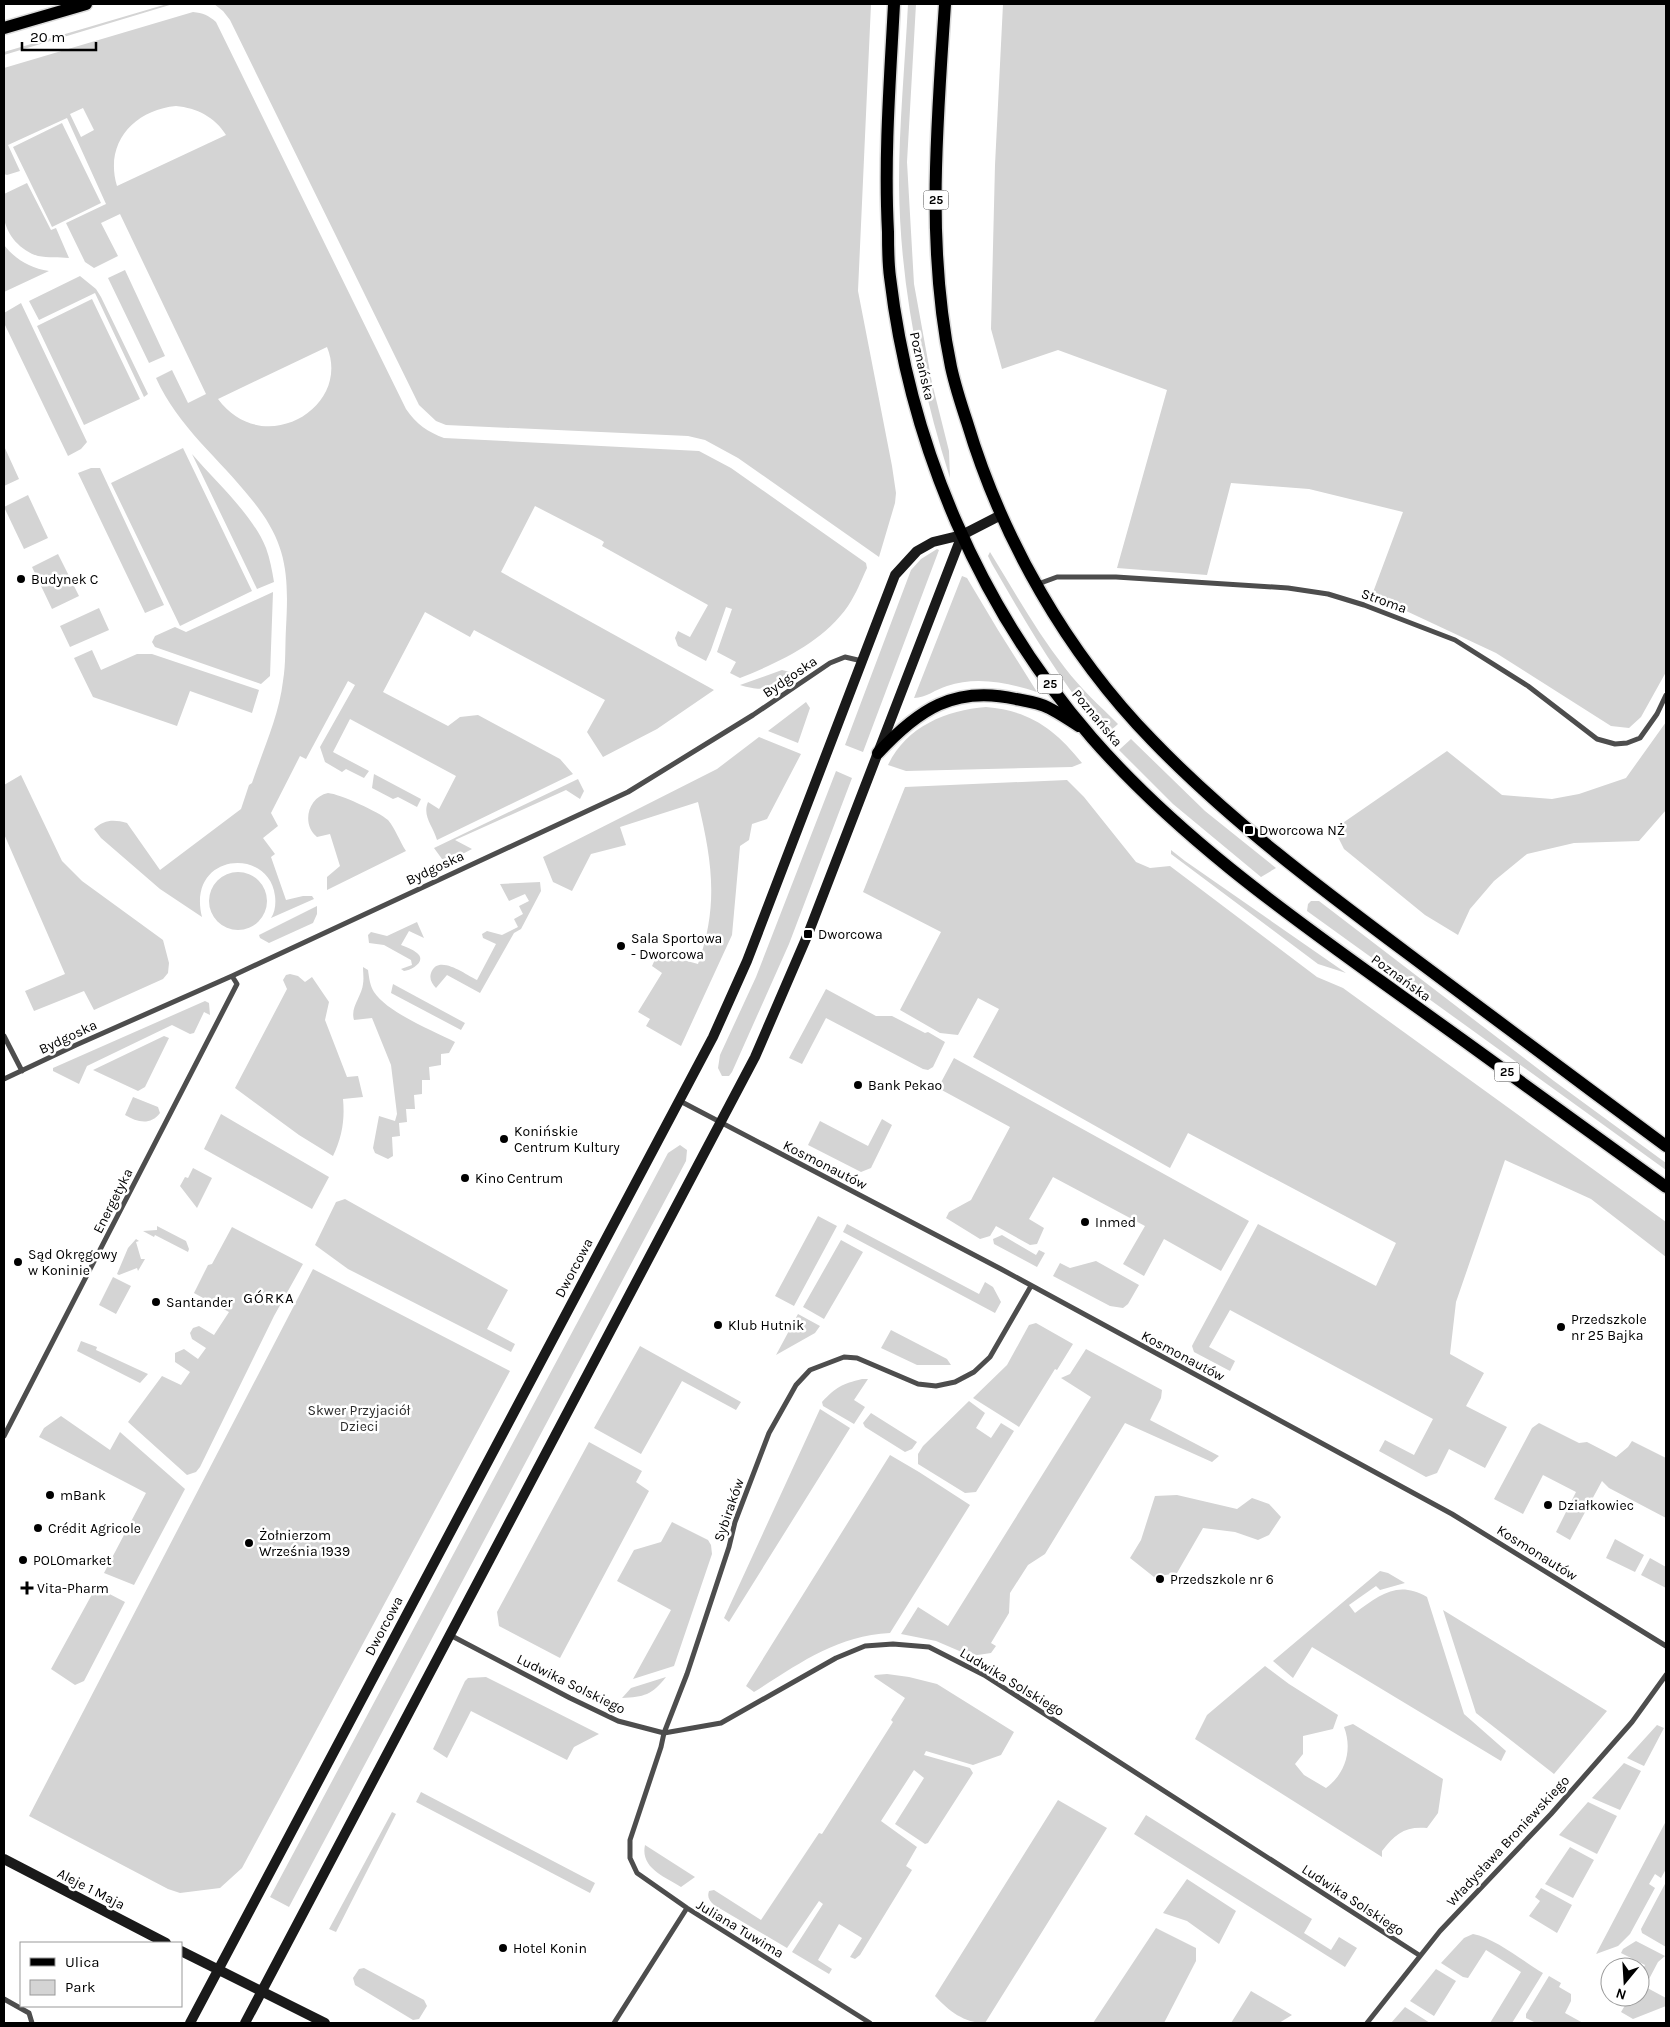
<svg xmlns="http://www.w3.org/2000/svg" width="1670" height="2027" font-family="Karla,sans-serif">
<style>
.green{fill:#d4d4d4;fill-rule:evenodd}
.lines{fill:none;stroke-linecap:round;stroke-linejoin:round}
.primary-casing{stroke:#dbdbdb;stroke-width:15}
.street{stroke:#4d4d4d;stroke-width:5}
.secondary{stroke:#1a1a1a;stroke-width:10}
.primary{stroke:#000;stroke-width:12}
.poi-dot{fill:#000;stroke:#fff;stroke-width:2}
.labels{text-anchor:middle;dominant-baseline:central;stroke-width:5;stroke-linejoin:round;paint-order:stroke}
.shield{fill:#fff;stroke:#4c4c4c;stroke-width:1}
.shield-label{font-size:12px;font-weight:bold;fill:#000}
.street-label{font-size:14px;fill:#000;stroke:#fff}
.poi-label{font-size:14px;fill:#000;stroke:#fff;text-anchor:start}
.park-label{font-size:14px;fill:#2b2b2b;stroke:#fff}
.neighbourhood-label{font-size:15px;letter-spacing:1px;fill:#000;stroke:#fff}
</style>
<rect width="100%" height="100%" fill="#fff"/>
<path class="green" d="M167 4H173L4 55V52Z
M214 4H871L858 291 892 466 896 493 895 503 879 557 738 458 705 440 688 436 446 425 436 421 419 405 230 20 223 11Z
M908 4H916L907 162 914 284 932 383 949 451 950 478C920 383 900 285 899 185 899 125 905 64 908 4Z
M1003 4H1666V672L1641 717 1629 728 1611 726 1496 653 1372 595 1403 512 1309 489 1231 483 1207 575 1117 568 1167 390 1058 350 1002 369 991 329 995 165Z
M193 12C203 13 208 15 216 22L406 409C416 424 428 432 444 438L699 451 731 468 866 563 867 568C861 581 856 594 848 606 823 642 780 662 740 678L730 673 736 662 717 652 732 609 726 607 711 650 706 661 678 646 675 638 678 631 690 637 708 605 602 546 604 542 601 540 535 506 501 572 714 690 657 729 603 757 587 732 605 700 474 630 470 637 425 612 383 692 448 726 460 717 478 715 560 759 573 774 437 840C433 826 422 816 428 802L439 809 456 776 350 719 333 752 369 771 364 778 346 769 342 772 325 762 320 747 355 685 348 681 306 759 300 756 271 813 278 826 263 838 275 854 271 857 286 900 303 896H312L314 899 271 918C275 912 276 904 275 896 269 846 186 853 202 917L160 889 101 838 94 829C104 820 113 819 127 823L160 870 241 809 249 785 252 783C263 750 279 716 283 681 286 664 285 645 286 628 289 574 287 543 252 500 219 458 178 427 156 378L172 370 188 403 206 394 120 214 101 223 118 256 94 268 85 262 66 223 106 204 67 118 8 145 20 171 7 175 4 174V68ZM176 106C197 108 215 117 226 135L117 186C104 143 134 110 176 106ZM83 108 94 130 81 137 70 114ZM327 347C352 408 263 460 218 399Z
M62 123 101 203 52 227 13 147Z
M27 183 51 230 56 228 69 258C59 257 48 258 38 256 21 251 6 235 4 217 3 210 4 201 4 194Z
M4 245C16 260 30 268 49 271L4 292Z
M125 270 165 356 149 363 108 278Z
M80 276 96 289 101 297 148 394 144 397 95 293 39 320 29 301Z
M92 299 140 399 84 425 37 326Z
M21 303 87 442 81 449 68 456 4 323V313Z
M4 446 19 479 4 486Z
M183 448 252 591 180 626 111 483Z
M192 454C215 481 253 515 266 548 270 559 272 570 274 582L257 589Z
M91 468H100L164 605 145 613 78 473Z
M28 495 48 538 24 549 4 507Z
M937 549 939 550 863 752 845 745 911 570 921 559Z
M990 552C1014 591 1037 632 1065 668 1081 689 1100 706 1118 724L1106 735C1061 684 1026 623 992 564L988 556Z
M58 554 79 596 52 609 32 567Z
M962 576 967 578 998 630 1037 692C1009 683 977 676 947 686 936 689 926 698 914 698Z
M273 592 270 676 261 684 155 647 152 642 155 636 175 627 186 632Z
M99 608 109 630 70 647 60 626Z
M92 650 101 670 137 654H152L259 690 252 713 190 691 177 726 93 697 74 658Z
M782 670 790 672C769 688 767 693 740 685Z
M806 702 810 708 798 743 768 731Z
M986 707C1030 711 1054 728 1082 763L1072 767 906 771 888 765C906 727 946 710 986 707Z
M1666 722V810L1639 841 1574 843 1527 854 1494 881 1470 909 1458 935 1425 915 1344 849 1334 829 1447 751 1502 795 1552 799 1579 794 1626 778Z
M759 737 801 754 767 819 752 824 749 840 740 846 732 935 681 1046 646 1026 650 1019 638 1012 662 973 652 966 658 953 698 964C719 905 712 861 698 802L620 827 626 845 591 854 572 891 553 882 543 857 717 769Z
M1131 739 1205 811 1276 868 1261 877 1173 804 1119 750Z
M836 771 852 778 789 944 732 1072 729 1076H722L718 1068 720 1055 756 977Z
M374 774 421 799 417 807 398 797 393 799 372 788Z
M21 775 62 861 82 881 163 940 169 963 168 973 163 979 94 1010 84 991 34 1011 25 991 65 974 4 834V785Z
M578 779 584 791 580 799 566 790 455 840 472 849 451 860 442 859 434 848Z
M1067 780 1084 797 1136 862 1150 868 1170 866 1317 977 1343 988 1666 1222V1257L1591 1199 1505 1160 1456 1302 1450 1354 1484 1373 1466 1406 1507 1427 1485 1468 1449 1449 1437 1473 1426 1477 1379 1451 1385 1440 1414 1455 1433 1419 1230 1310 1209 1347 1235 1361 1230 1371 1194 1352 1192 1346 1194 1342 1258 1224 1376 1286 1396 1243 1188 1133 1170 1168 973 1057 999 1009 978 998 958 1035 940 1033 900 1010 941 932 863 892 905 787Z
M328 793C340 794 379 812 388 820 395 828 400 842 406 851L327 890V877L340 866 330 834 317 837C301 824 308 797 328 793Z
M1171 850 1185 861 1346 973 1318 964 1171 854Z
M209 901a29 29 0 1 1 58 0a29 29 0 1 1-58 0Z
M540 882 541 891 521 929 514 933 480 993 447 975 436 988C432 984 429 979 431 973 438 953 466 975 477 980L496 944 483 938 482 934 487 931 502 935 518 927 514 919 523 914 519 906 529 901 525 894 509 901 500 884Z
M1311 901H1319L1554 1081 1666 1163V1170L1307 911 1308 904Z
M317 906V914L313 923 269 943 260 938 259 935Z
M417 922 424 938 409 931 401 945C406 947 412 949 417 953 427 961 412 970 404 971L401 969 412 965 411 960 384 945 369 943 368 935 371 932 387 936Z
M363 967 368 970C369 977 370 986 374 992 388 1013 432 1030 455 1042L449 1053 441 1054V1065L429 1067 430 1080H422V1094L414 1095 415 1109H406L407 1122 399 1123 400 1136 392 1137 393 1156 388 1159 375 1153 373 1148 379 1116 395 1121 397 1114 391 1065 372 1018 354 1020C350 1007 362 996 363 984 364 979 363 972 363 967Z
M290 974 298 976 305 982 312 977 329 1002 325 1020 347 1077 358 1076 363 1097 343 1099C345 1120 342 1137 333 1156L299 1135 235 1088 287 989 283 980 286 975Z
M393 984 465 1023 461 1030 391 993Z
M826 989 876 1016H892L925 1033 928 1032 945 1042 933 1067 928 1070 923 1069 826 1018 802 1064 789 1058Z
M205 1001 209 1003 210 1015 204 1012 194 1033 190 1034 172 1025 87 1066 79 1084 53 1071V1068Z
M164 1036 169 1038 145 1087 138 1091 93 1070Z
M954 1058 1249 1221 1221 1271 1164 1239 1144 1276 1123 1264 1145 1226 1053 1177 1029 1219 1044 1228 1037 1244 1030 1245 996 1226 990 1236 980 1239 946 1218 949 1212 971 1200 1010 1127 938 1088Z
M133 1097 158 1107 160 1113C150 1126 137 1122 125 1115Z
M221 1114 329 1177 312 1209 204 1149Z
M882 1119 892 1125 871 1168 861 1172 808 1145 820 1121 868 1146Z
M680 1145 687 1150 686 1161 289 1907 270 1897 668 1153Z
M193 1168 212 1178 197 1208 180 1186 185 1177 188 1178Z
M345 1199 508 1290 487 1329 515 1344 511 1352 348 1269 315 1245 336 1202Z
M818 1216 837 1226 794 1306 775 1296Z
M847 1224 979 1294 985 1282 993 1287 1001 1302 995 1313 843 1232Z
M157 1226 186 1241 189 1249 188 1252 155 1235 154 1237 143 1231 157 1230Z
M232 1227 303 1264 274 1316 200 1467 196 1472 187 1475 128 1422 162 1376 181 1385 190 1372 175 1362V1353L184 1349 198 1359 206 1348 192 1339 190 1333 193 1328 199 1326 214 1335 229 1312 194 1293 208 1265 212 1264Z
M1002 1235 1036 1255 1039 1250 1045 1253 1037 1267 994 1244 993 1239Z
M136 1239 139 1241 136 1242 141 1259H145L138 1271 137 1268 119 1275 117 1274 128 1248Z
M841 1240 863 1252 824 1319 803 1307Z
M1096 1261 1139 1285 1128 1304 1123 1308 1110 1306 1053 1276 1060 1263 1070 1268Z
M313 1269 510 1371 242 1868 220 1888 180 1893 168 1889 29 1816Z
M113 1277 131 1286 116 1314 99 1305Z
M798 1314 820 1326 815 1333 776 1355Z
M1036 1323 1073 1344 1057 1370 1055 1369 1019 1427 973 1398 1007 1365 1029 1325Z
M891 1330 947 1359 951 1365H917L881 1348Z
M81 1341 97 1347 96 1350 148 1374 140 1383 77 1351Z
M640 1346 741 1402 736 1410 682 1381 641 1454 594 1428Z
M1086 1349 1162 1390 1161 1398 1150 1420 1219 1456 1212 1462 1125 1423 1045 1554 1028 1565 1010 1593 1009 1613 991 1643 996 1646 991 1653 971 1656 936 1641 901 1634 918 1607 948 1626 1091 1397 1061 1378 1070 1374Z
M862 1379H868L854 1400 865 1407 854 1424 823 1406 822 1402C836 1387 842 1384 862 1379Z
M969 1401 985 1413 976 1428 991 1438 1001 1423 1014 1431 976 1492 965 1493 918 1464V1454L923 1446Z
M820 1409 850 1428 729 1622 724 1618Z
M871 1413 917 1442 912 1449 905 1452 865 1427 863 1423Z
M61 1416 110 1450 120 1432 185 1489 134 1585 104 1573 146 1493 39 1437 44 1428Z
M1539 1423 1579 1443 1587 1442 1616 1457 1628 1447 1632 1441 1666 1458V1518L1609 1488 1602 1481 1570 1540 1556 1532 1576 1492 1543 1475 1523 1514 1494 1499 1532 1428Z
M589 1442 642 1471 636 1482 649 1491 560 1658 499 1626 497 1612Z
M890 1455 919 1472 970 1505 890 1633C835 1636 799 1664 754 1692L746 1686Z
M1177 1495 1237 1509 1252 1498 1269 1504 1281 1517 1269 1535 1258 1540 1235 1532 1203 1528 1177 1573 1154 1577 1130 1558 1141 1540 1155 1496Z
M672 1522 708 1540 711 1545 712 1554 674 1666 633 1679 671 1610 617 1581 634 1550 661 1542Z
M1615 1539 1644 1555 1635 1572 1606 1558Z
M1650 1558 1666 1567V1588L1641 1575Z
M1380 1571 1388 1573 1405 1583 1380 1590 1376 1586 1349 1605 1355 1613C1380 1595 1397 1580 1427 1597L1464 1714 1506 1751 1501 1761 1312 1647 1293 1678 1273 1661Z
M96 1587 125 1602 84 1681 75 1685 51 1669Z
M1443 1610 1607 1711 1554 1774 1476 1713Z
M1265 1666 1289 1684 1338 1715 1333 1729 1303 1736V1754L1295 1764 1304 1775 1326 1788C1345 1774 1353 1750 1344 1727L1353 1724 1443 1779 1438 1813 1427 1828C1405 1826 1395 1834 1382 1851V1857L1195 1739 1207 1715Z
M887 1674 909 1677 937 1684 1014 1732 1001 1755 973 1765 926 1751 924 1755 970 1768 973 1773 928 1843 925 1844 895 1824 924 1778 914 1770 881 1821 917 1847 906 1866 912 1870 860 1955 855 1959 850 1957 862 1938 839 1924 818 1960 832 1969 829 1974 792 1952 823 1904 819 1901 787 1948 714 1905C709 1900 707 1897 709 1891L714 1890 761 1920 819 1833 822 1834 893 1722 891 1720 905 1698 874 1677 875 1675Z
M486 1677 599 1734 574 1747 567 1760 471 1711 447 1758 433 1749 465 1681 468 1678Z
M666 1677C652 1695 644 1697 622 1698L631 1688Z
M1657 1725 1664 1728 1644 1766 1627 1758Z
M1624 1763 1641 1771 1620 1810 1592 1798Z
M421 1792 595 1883 590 1893 416 1802Z
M1058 1800 1107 1828 985 2023C964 2023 949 2011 935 1996Z
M1588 1802 1617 1816 1597 1854 1559 1835Z
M392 1812 396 1814 336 1932 329 1929Z
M1146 1815 1312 1919 1304 1933 1331 1950 1339 1937 1357 1948 1345 1967 1134 1834Z
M1666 1821V1869L1661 1878 1655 1874 1649 1884 1655 1888 1630 1934 1618 1946 1596 1954Z
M645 1845 695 1877 681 1887C665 1877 640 1868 645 1845Z
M1570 1847 1594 1860 1573 1898 1545 1884Z
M1187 1879 1236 1911 1219 1944 1187 1921 1163 1913Z
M1666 1882V1947L1642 1933 1641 1929Z
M1541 1888 1572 1905 1557 1933 1529 1916 1540 1901 1535 1897Z
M1156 1928 1196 1948V1961L1164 2023H1093Z
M1473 1934C1495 1938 1524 1962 1543 1973L1512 2023H1490L1521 1972 1486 1950 1468 1978 1463 1977 1441 1963 1464 1938Z
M1636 1941 1665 1956 1658 1962 1648 1981 1640 1977 1645 1965 1621 1953 1623 1949Z
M364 1968 424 2000 427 2006 419 2019 413 2020 355 1985 353 1978 359 1969Z
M1436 1969 1456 1981 1434 2016 1410 2001Z
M1549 1976 1561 1983 1559 1987 1571 1994V2001L1565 2013 1583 2023H1536L1526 2018V2014Z
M1640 1984 1666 1998V2006L1633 2019 1621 2012 1630 1997H1640Z
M1251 1991 1292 2015 1279 2023H1231Z
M1405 2007 1430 2023H1391Z"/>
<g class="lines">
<defs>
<path id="primary" d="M894 4C890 80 884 156 888 232 888 247 888 262 890 277 910 446 980 609 1092 738 1175 833 1280 909 1382 982 1477 1050 1572 1119 1666 1187
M945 4C937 124 926 247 951 367 955 385 961 404 967 422 1002 539 1067 653 1152 740 1231 822 1324 891 1415 959 1498 1021 1582 1084 1666 1146
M4 28 86 4
M878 753C918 710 954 685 1016 699 1027 701 1040 703 1049 708 1059 713 1069 720 1079 726"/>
</defs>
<use href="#primary" class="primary-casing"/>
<path class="street" d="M1038 584 1057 577H1116L1288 588 1328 594 1364 605 1455 640 1528 686 1597 739 1615 744 1627 743 1640 738 1657 714 1666 695
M4 1036 22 1071
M4 1079 76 1045 232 976 628 792 753 715 830 663 845 657 862 661
M680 1101 1001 1269 1452 1514 1666 1646
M4 1436 237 984 232 976
M450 1635 570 1698 618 1721 664 1733 721 1723 836 1658 865 1646 893 1644 929 1647 984 1675 1419 1955
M4 1999 29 2013 32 2023
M614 2023 687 1908
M870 2023 687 1908 637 1873 630 1858V1840L661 1747 664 1733 687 1674 729 1547 735 1522 769 1433 796 1385 810 1370 844 1357 857 1358 918 1384 936 1386 955 1382 974 1372 990 1357 1031 1286
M1367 2023 1440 1931 1551 1814 1632 1722 1666 1675"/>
<path class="secondary" d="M4 1859 166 1943
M181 1951 325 2023
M190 2023 713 1037 747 961 895 575 917 551 933 542 962 535 1001 515
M245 2023 755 1057 808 934 962 535"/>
<use href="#primary" class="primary"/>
</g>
<g class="poi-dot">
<circle cx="21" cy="579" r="5"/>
<rect x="1244" y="825" width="10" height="10" rx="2.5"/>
<rect x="803" y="929" width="10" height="10" rx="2.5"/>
<circle cx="621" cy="946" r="5"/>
<circle cx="858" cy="1085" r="5"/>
<circle cx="504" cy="1139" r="5"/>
<circle cx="465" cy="1178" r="5"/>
<circle cx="1085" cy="1222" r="5"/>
<circle cx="18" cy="1262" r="5"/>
<circle cx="156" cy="1302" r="5"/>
<circle cx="718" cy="1325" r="5"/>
<circle cx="1561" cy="1327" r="5"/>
<circle cx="50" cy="1495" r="5"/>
<circle cx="1548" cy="1505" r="5"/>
<circle cx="38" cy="1528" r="5"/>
<circle cx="249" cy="1543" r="5"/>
<circle cx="23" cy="1560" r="5"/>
<circle cx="1160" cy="1579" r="5"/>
<path d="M24.5 1580.5h5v5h5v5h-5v5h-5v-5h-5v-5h5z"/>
<circle cx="503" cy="1948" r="5"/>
</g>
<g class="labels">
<g class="shield">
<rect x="923.5" y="190.5" width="25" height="19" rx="4"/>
<rect x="1037.5" y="674.5" width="25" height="19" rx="4"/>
<rect x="1494.5" y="1062.5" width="25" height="19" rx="4"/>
</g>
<g class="shield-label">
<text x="936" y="200">25</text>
<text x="1050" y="684">25</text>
<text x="1507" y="1072">25</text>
</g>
<g class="street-label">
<text transform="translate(922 366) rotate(77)">Poznańska</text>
<text transform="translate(1384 601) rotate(20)">Stroma</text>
<text transform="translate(790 677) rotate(-34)">Bydgoska</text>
<text transform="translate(1097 718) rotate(50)">Poznańska</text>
<text transform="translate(435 868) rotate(-25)">Bydgoska</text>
<text transform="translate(1401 978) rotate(36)">Poznańska</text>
<text transform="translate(68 1037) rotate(-25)">Bydgoska</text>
<text transform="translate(825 1165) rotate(27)">Kosmonautów</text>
<text transform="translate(113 1201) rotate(-63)">Energetyka</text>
<text transform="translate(574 1268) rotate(-62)">Dworcowa</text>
<text transform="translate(1183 1356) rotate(28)">Kosmonautów</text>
<text transform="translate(729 1510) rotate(-71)">Sybiraków</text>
<text transform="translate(1537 1553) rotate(32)">Kosmonautów</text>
<text transform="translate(384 1626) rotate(-62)">Dworcowa</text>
<text transform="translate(1012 1682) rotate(31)">Ludwika Solskiego</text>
<text transform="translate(571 1684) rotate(26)">Ludwika Solskiego</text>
<text transform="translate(1508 1841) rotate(-47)">Władysława Broniewskiego</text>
<text transform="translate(91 1889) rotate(27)">Aleje 1 Maja</text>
<text transform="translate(1353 1900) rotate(33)">Ludwika Solskiego</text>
<text transform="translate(740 1929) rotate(31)">Juliana Tuwima</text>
</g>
<g class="poi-label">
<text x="31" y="579">Budynek C</text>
<text x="1259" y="830">Dworcowa NŻ</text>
<text x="818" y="934">Dworcowa</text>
<text x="631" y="938">Sala Sportowa<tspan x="631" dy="16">- Dworcowa</tspan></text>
<text x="868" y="1085">Bank Pekao</text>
<text x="514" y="1131">Konińskie<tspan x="514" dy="16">Centrum Kultury</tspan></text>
<text x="475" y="1178">Kino Centrum</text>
<text x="1095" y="1222">Inmed</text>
<text x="28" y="1254">Sąd Okręgowy<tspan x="28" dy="16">w Koninie</tspan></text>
<text x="166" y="1302">Santander</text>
<text x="1571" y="1319">Przedszkole<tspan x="1571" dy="16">nr 25 Bajka</tspan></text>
<text x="728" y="1325">Klub Hutnik</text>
<text x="60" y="1495">mBank</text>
<text x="1558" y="1505">Działkowiec</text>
<text x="48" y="1528">Crédit Agricole</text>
<text x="259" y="1535">Żołnierzom<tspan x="259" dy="16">Września 1939</tspan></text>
<text x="33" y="1560">POLOmarket</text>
<text x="1170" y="1579">Przedszkole nr 6</text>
<text x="37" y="1588">Vita-Pharm</text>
<text x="513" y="1948">Hotel Konin</text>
</g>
<g class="park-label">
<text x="359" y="1410">Skwer Przyjaciół<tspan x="359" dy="16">Dzieci</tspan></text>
</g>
<g class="neighbourhood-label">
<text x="269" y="1298">GÓRKA</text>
</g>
</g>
<rect width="1670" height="2027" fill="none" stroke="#000000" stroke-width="10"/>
<rect x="20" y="1942" width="162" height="65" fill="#ffffff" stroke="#999999"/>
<rect x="30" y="1958" width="25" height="8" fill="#000000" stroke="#999999"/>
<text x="65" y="1967" font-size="15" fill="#000000">Ulica</text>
<rect x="30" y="1980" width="25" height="15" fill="#d4d4d4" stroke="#999999"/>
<text x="65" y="1992" font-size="15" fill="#000000">Park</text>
<g transform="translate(1625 1982) rotate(198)"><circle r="24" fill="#ffffff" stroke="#999999"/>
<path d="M0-4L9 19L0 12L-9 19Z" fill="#000000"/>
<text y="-8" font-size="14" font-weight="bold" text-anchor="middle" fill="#000000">N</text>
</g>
<path d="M22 42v8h74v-8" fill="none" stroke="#000000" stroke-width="2.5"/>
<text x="30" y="42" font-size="15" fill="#000000" stroke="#ffffff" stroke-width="4" paint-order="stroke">20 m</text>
</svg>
